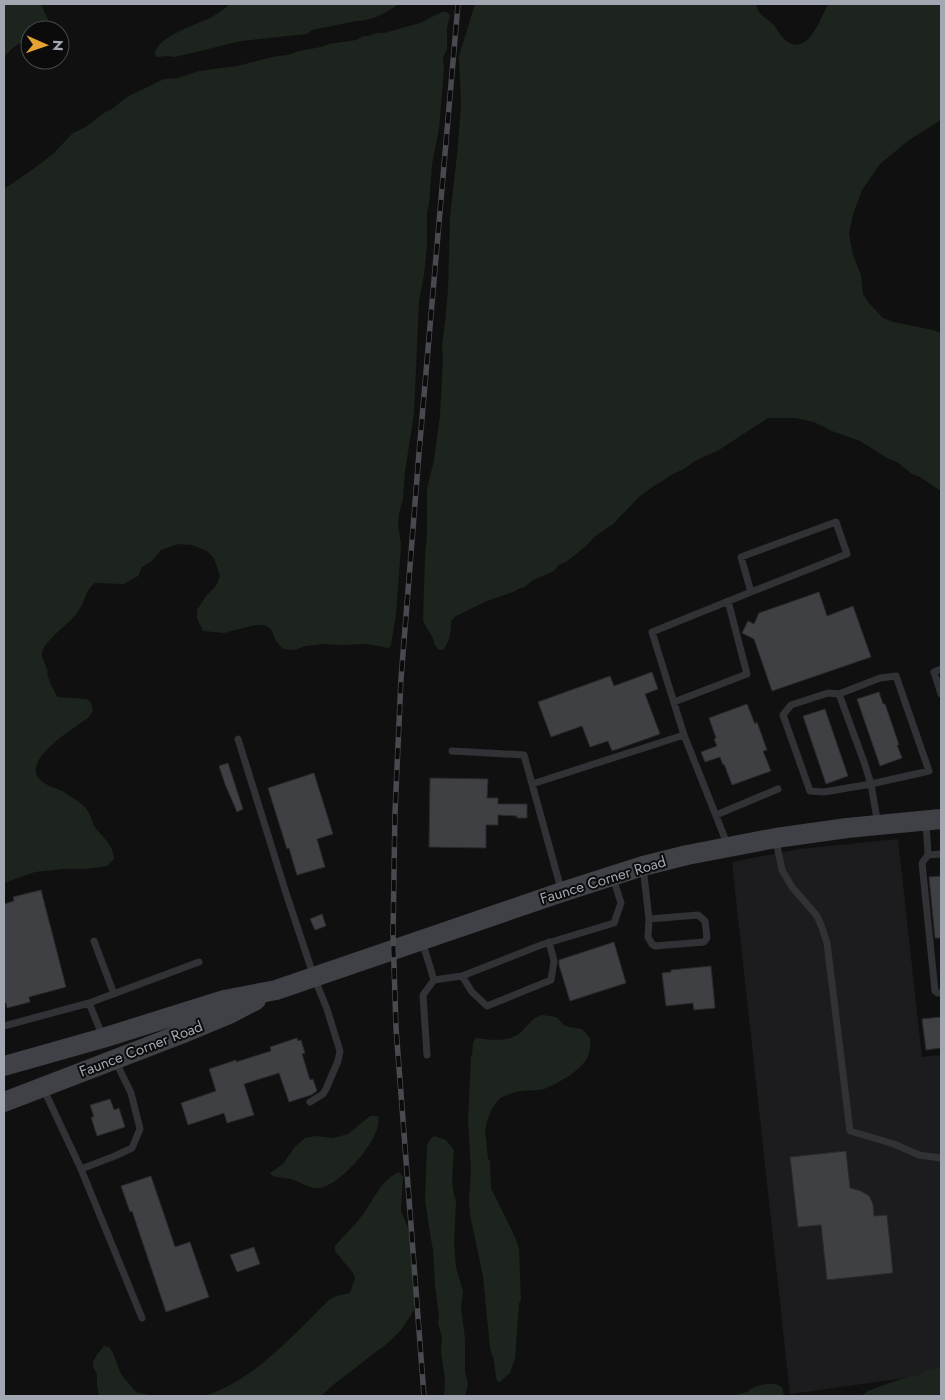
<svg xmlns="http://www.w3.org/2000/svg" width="945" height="1400" font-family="Jost,sans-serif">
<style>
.built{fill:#1c1c1e}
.green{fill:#1d241d}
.building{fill:#3f4044;stroke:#2a2a2d}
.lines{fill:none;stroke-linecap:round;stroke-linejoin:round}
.lane{stroke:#313236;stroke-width:7}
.secondary{stroke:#3f4146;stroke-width:20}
.rail-casing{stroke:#484a4f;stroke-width:5.5}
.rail{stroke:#0b0b0c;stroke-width:4;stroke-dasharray:11;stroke-linecap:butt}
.labels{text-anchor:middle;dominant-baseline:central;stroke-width:4;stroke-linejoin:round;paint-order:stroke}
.street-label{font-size:15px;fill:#a2a7b1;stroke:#0b0b0c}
</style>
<rect width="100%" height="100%" fill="#101011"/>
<path class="built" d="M898 839 922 1057 941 1055V1373L790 1394 732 862 799 849Z"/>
<path class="green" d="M4 4H41L51 26 49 30H30V40C18 42 10 49 4 58Z
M230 4H399C386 13 372 21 356 21L312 30 307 34 241 41 175 57 167 56 157 57 155 55C155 38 194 25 208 19 216 15 223 10 230 4Z
M475 4H756C758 15 765 17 773 24 778 30 781 38 788 42 809 55 821 17 828 4H941V120L909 140 880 164 862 190 853 214 849 234 853 255 861 275 863 294 869 303 883 318 893 322 933 330 941 333V491L920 477 912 474 897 462 887 458 860 441 832 431 814 422 796 418H768L719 450 695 461 684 469 673 474 651 488 639 497 613 524 594 537 586 546 566 562 560 564 554 571 533 580 525 587 518 589 513 592 487 601 456 616 451 621C451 632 450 641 443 650H439L434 644 433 638 423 621 425 555 427 534V489L434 460 440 415 443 361 442 345 445 323 448 290 450 217 457 155 461 106 459 56Z
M442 12H447L450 16 447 28V49L443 58 444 69 439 129 432 164 429 204 427 213V247L424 275 419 301 414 413 405 472 403 499 399 513 398 524 401 544 400 561 396 614 391 645 389 648 367 644 339 645 325 644 305 646 295 650 283 649 276 641 271 629 265 625H255L224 633 203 631 197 618V610L206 596 216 586 220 576 214 558 207 551 192 545 178 544 161 550 152 561 142 567 138 576 124 584 95 583C85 589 85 604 77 613 70 623 42 642 42 654 42 660 46 664 47 669 48 672 47 674 48 677 50 682 55 694 58 697L87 699 91 703 93 711 88 718C74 728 14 764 44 783 50 787 56 788 62 791 69 795 78 801 84 806 92 814 91 823 97 830 104 838 114 847 114 859L107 866 86 869H63L35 872 4 883V189L36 167 53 154 73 133 86 127 102 114 112 109 127 97 164 79 178 78 199 71 237 66 277 56 288 55 299 51 321 47 329 44 356 40 364 36H369L376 33H384L420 23Z
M542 1015 556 1017 564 1025 569 1027 582 1029 590 1038C591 1045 590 1054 586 1060 578 1072 557 1084 544 1089 537 1091 528 1090 521 1091 515 1092 507 1095 502 1097 492 1103 485 1124 485 1135L486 1137 488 1159 490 1161 491 1188 515 1237 519 1249 521 1299 519 1304 515 1358 510 1373 500 1382H498L496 1378 494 1361 490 1348 483 1276 470 1215 469 1200 471 1171 468 1121 471 1057 472 1055 473 1043 476 1038C491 1040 506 1043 520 1033 527 1027 532 1017 542 1015Z
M370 1116H378C384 1137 341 1184 321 1188 310 1190 301 1182 291 1179 286 1178 281 1178 276 1177 272 1176 272 1175 270 1173L283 1164 294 1148 305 1138 315 1136 333 1138 348 1134Z
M434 1136 446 1140 454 1150C453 1166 450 1186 456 1201L454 1244 456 1268 463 1291 461 1307 465 1339V1372L468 1384 465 1396H444L445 1379 441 1352 442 1337 438 1323 439 1316 435 1285 433 1250 430 1233 425 1199 427 1146 429 1141Z
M399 1172 403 1177 401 1211 408 1228 416 1255 417 1297 413 1312 401 1330 389 1342 333 1385 321 1396H204C255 1380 293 1335 330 1299L336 1296 350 1293 355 1278 353 1273 335 1251V1246C344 1235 355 1225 364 1213 374 1199 382 1179 399 1172Z
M104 1346 109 1347 112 1351 121 1374 136 1392 153 1396H99L98 1389 97 1387V1374L93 1367V1362L98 1353Z
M941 1367V1396H861L868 1391 881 1386 911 1376 920 1375 924 1372Z
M766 1384H776L782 1387 784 1396H732L747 1392 754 1387Z"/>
<path class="building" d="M819 592 827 616 853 606 871 657 772 691 754 639 742 633 748 621 754 624 759 613Z
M652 672 658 689 645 694 660 734 612 751 608 741 590 747 582 726 551 737 538 702 610 676 614 686Z
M879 692 883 704H885L893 727 899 745H897L902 758 880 766 857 699Z
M747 704 755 724 757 722 767 750 763 751 771 771 732 785 724 764 723 765 720 757 705 762 701 752 717 746 714 739 716 738 709 718Z
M825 709 848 776 826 784 803 716Z
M228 763 243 809 237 812 225 784 219 766Z
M314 773 333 834 317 839 325 867 297 875 289 848 287 849 268 788Z
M430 778 488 779 487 798H498V804H527V818H517V816L498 815V825H486V848L429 847Z
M941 876V938H935L929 877Z
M41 890 66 987 29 997 30 1002 7 1008 6 1003H4V904L14 901 13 897Z
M322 914 326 926 315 930 310 919Z
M614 942 626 983 570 1001 559 965V960Z
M711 966 715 1008 694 1010 693 1003 666 1006 662 973 671 972V970Z
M941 1017V1048L926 1050 922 1019Z
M297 1038 298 1041 301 1040 305 1053 302 1054 310 1080 313 1079 317 1091 311 1095 289 1102 279 1073 244 1084 254 1115 227 1123 224 1113 188 1125 181 1103 216 1091 209 1069 236 1060V1062L271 1051 270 1047Z
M110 1099 114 1110 119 1108 125 1127 97 1136 91 1117H94L90 1105Z
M846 1151 850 1188 861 1191 869 1196 873 1204 874 1216 887 1215 893 1273 827 1280 821 1225 798 1227 790 1157Z
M151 1176 175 1247 190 1242 209 1297 166 1312 132 1211 130 1212 121 1186Z
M254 1247 260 1264 237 1272 230 1255Z"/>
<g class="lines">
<path class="lane" d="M941 669 934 672 941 694
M839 694 864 762 871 784 929 771 896 676 880 678 839 694 828 693 791 705 783 715 810 791 824 792 871 784 878 825
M674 702 747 674 728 601
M684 735 652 632 751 592 741 557 836 522 847 554 751 592
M238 739 286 893 314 977 327 1009 340 1051 338 1061 326 1089 323 1094 310 1102
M452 751 524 755 561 889
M532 784 684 735 728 846
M716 815 778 789
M926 822 928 855 922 863 935 991 938 993H941
M776 841 782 870 792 887 817 916 821 925 827 943 850 1131 894 1144 919 1155 941 1158
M928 855 941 854
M643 867 649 919 648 937 652 944 655 946 704 942 707 938 705 921 698 915 649 919
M94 941 114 994
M422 941 434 980 423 995 427 1055
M462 976 472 992 487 1006 551 980 554 961 549 942
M434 980 462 976 541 945 614 923 621 903 613 878
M89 1003 103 1037
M4 1026 89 1003 199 962
M44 1090 81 1169 142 1318
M81 1169 115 1156 132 1148 140 1129 131 1093 115 1060"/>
<path class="secondary" d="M4 1066 103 1038 224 1000 276 990 562 892 643 866 687 855 776 838 847 828 941 819
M4 1102 181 1034 229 1014 256 1000"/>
<defs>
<path id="rail" d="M424 1396 396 1028 393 934 395 813 401 679 419 453 458 4"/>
</defs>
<use href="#rail" class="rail-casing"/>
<use href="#rail" class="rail"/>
</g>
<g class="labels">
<g class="street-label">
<text transform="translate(603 880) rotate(-17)">Faunce Corner Road</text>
<text transform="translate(141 1049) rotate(-21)">Faunce Corner Road</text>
</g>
</g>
<rect width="945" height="1400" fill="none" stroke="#a2a7b1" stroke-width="10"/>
<g transform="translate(45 45) rotate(92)"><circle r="24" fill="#0b0b0c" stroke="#47494e"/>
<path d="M0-4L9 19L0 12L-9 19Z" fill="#e5a334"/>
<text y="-8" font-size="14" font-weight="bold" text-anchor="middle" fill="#a2a7b1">N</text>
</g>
</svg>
